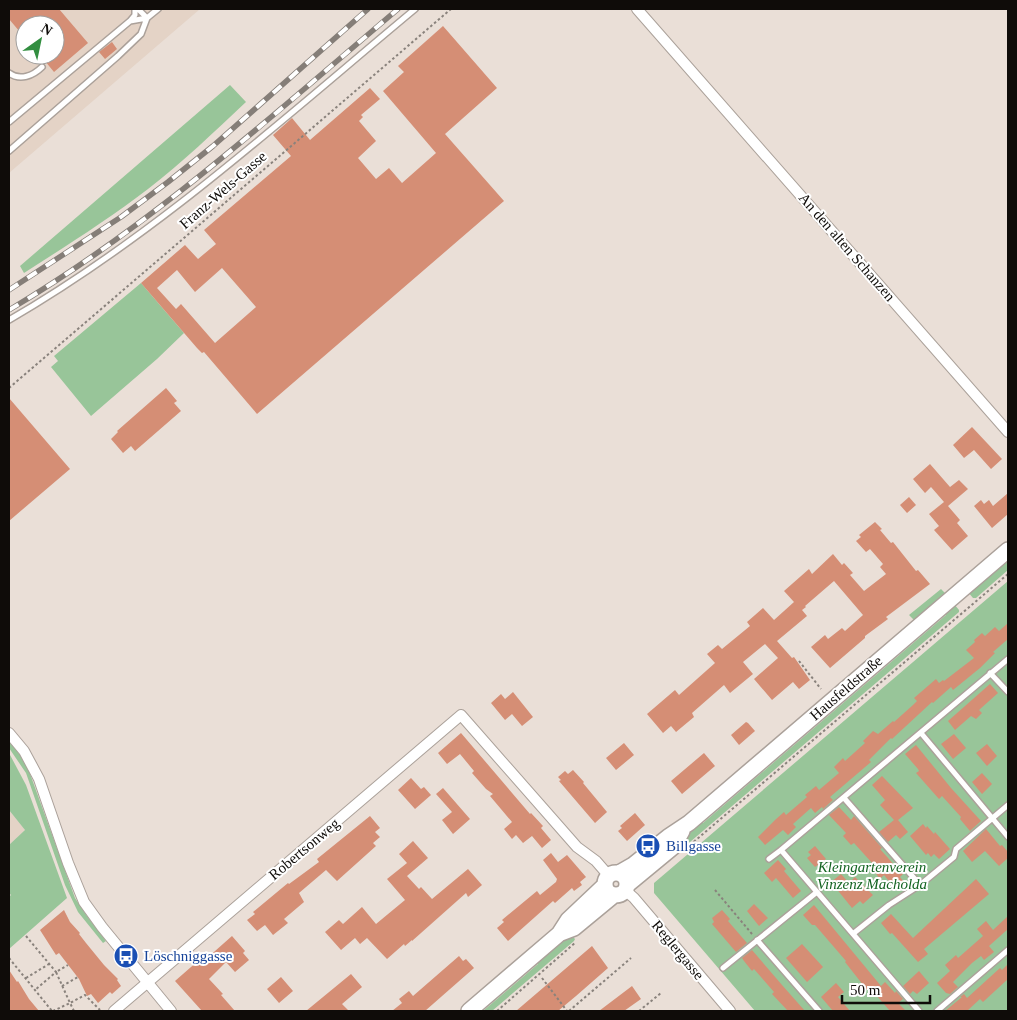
<svg xmlns="http://www.w3.org/2000/svg" width="1017" height="1020" font-family="Georgia,serif">
<style>
.built{fill:#e4d3c6;fill-rule:evenodd}
.green{fill:#98c599}
.building{fill:#d58e75;fill-rule:evenodd}
.lines{fill:none;stroke-linecap:round;stroke-linejoin:round}
.lane-casing{stroke:#aba19a;stroke-width:8}
.street-casing{stroke:#aba19a;stroke-width:12}
.secondary-casing{stroke:#aba19a;stroke-width:18}
.path{stroke:#89827c;stroke-width:2;stroke-dasharray:2.5 2.5;stroke-linecap:butt}
.lane{stroke:#fff;stroke-width:5}
.street{stroke:#fff;stroke-width:10}
.secondary{stroke:#fff;stroke-width:15}
.rail-casing{stroke:#857e78;stroke-width:5.5}
.rail{stroke:#fff;stroke-width:4;stroke-dasharray:11;stroke-linecap:butt}
.labels{text-anchor:middle;dominant-baseline:central;stroke-width:4;stroke-linejoin:round;paint-order:stroke}
.street-label{font-size:15px;fill:#0f0c09;stroke:#fff}
.transit-label{font-size:15px;fill:#164399;stroke:#fff;text-anchor:start}
.park-label{font-size:15px;font-style:italic;fill:#146422;stroke:#fff}
</style>
<rect width="100%" height="100%" fill="#eadfd7"/>
<path class="built" d="M9 9H200L9 173ZM25 25H55V55H25Z
M9 810 25 830 9 845Z"/>
<path class="green" d="M230 85 246 102C214 132 183 162 148 189 109 219 66 246 24 273L20 266Z
M141 283 184 333 157 359 91 416 51 367 58 361 54 356Z
M1008 558V570L976 598H973L968 592Z
M1008 581V1011H755L654 893V883Z
M941 589 946 594 915 621 909 615Z
M954 604 959 610V612L683 848 680 849 687 834 701 821 703 823 946 615 944 612Z
M9 741 20 755 29 771 75 898 87 916 106 941 103 943 78 912 65 885 26 773 9 748Z
M9 753 26 785 67 898 9 949V897L11 895 9 893V845L25 830 9 810Z
M571 935 575 939 574 941 492 1011H483L538 964 537 961Z"/>
<path class="building" d="M9 9H59L88 43 54 72 40 55H55V25H25V38L9 19Z
M443 26 497 88 445 134 504 201 257 414 204 352 202 353 197 348 141 283 185 245 198 259 216 244 204 230 291 156 273 135 292 118 310 140 370 88 380 99 361 115 363 117 359 121 376 141 358 158 376 179 389 168 402 183 436 153 383 91 404 72 398 66ZM222 268 256 307 215 343 181 304 176 309 157 288 177 270 195 292Z
M112 42 117 49 105 59 99 52Z
M166 388 177 401 174 403 181 411 135 451 131 446 123 453 111 439 118 432 117 431Z
M9 398 70 469 9 521Z
M972 427 1002 459 991 469 974 450 964 458 953 445Z
M930 464 950 487 959 480 968 489 948 506 960 520 957 523 968 536 952 550 934 530 939 526 929 514 944 502 931 487 925 493 913 479Z
M1008 493V514L992 528 974 506 981 500 984 504 989 500 993 506Z
M909 497 916 505 907 513 900 505Z
M875 522 882 529 880 530 891 543 893 542 916 571 918 570 930 584 886 617 888 619 865 636V638L830 668 811 647 825 635 828 639 842 628 845 631 863 615 834 581 805 606 806 607 802 610 807 616 777 641 792 658 794 657 810 680 799 689 793 682 772 700 754 679 778 658 765 644 743 662 753 674 730 693 724 685 692 713 694 717 676 732 671 726 663 733 647 714 675 690 679 695 715 663 707 654 718 645 722 649 750 626 747 622 763 608 774 620 794 602 784 591 809 569 812 574 833 554 842 565 844 563 853 573 850 575 864 591 886 574 880 567 883 564 870 549 866 552 856 541 861 537 859 535Z
M1008 623V639L993 652 995 653 980 668 953 690 951 687 933 703 932 702 892 739 891 738 869 760 871 762 830 797 833 800 823 809 822 807 815 813 811 808 793 824 796 827 788 835 783 830 765 845 758 837 775 820 784 812 786 815 807 797 805 795 816 786 819 790 839 773 834 767 843 758 845 761 865 743 863 741 873 731 878 734 893 721 894 722 913 705 917 701 914 698 936 679 939 683 943 680 944 681 974 658 966 650 975 642 974 640 982 633 985 636 995 627 999 631Z
M990 684 998 693 979 710 982 713 976 719 971 716 955 730 948 721Z
M513 692 533 717 522 726 512 714 505 720 491 703 501 694 505 699Z
M746 722 748 723 755 731 739 745 731 735Z
M461 733 530 814 531 813 543 826 541 828 551 840 542 848 532 836 523 843 516 835 512 839 504 829 512 822 490 796 493 794 486 789 472 773 474 771 460 754 447 764 438 753Z
M954 734 966 748 953 759 941 744Z
M624 743 634 755 616 770 606 758Z
M987 744 997 756 987 766 976 753Z
M916 745 951 788 981 821 970 831 960 819 961 817 942 796 939 799 916 773 919 771 918 769 905 754Z
M704 753 715 766 682 794 671 781Z
M573 770 584 782 583 783 607 812 595 823 559 781 561 780 558 777 565 771 568 774Z
M982 773 992 784 982 794 972 782Z
M882 776 913 808 898 820 908 832 900 839 896 835 888 842 879 832 894 820 880 805 885 800 872 785Z
M411 778 421 789 424 787 431 795 415 809 398 790Z
M443 788 470 819 453 834 442 820 452 812 436 794Z
M839 807 851 820 854 816 882 848 880 849 897 868 898 867 904 873 900 877 905 883 896 890 884 875 880 879 870 866 873 864 854 843 851 845 843 836 846 833 829 815Z
M635 813 645 825 627 841 618 831 622 828 620 826Z
M370 816 380 828 375 832 380 837 373 843 376 846 337 881 326 870 299 893 304 902 284 919 288 923 273 935 265 925 257 931 247 920 255 914 253 912 288 883 289 884 319 862 317 859Z
M923 824 926 828 927 826 934 834 935 832 950 849 939 859 934 854 931 857 928 853 926 855 910 836Z
M986 829 1000 846 1002 845 1008 852V858L999 866 985 851 972 862 963 851Z
M413 841 428 858 407 876 419 889 421 887 432 899 468 869 482 885 468 897 466 893 412 941V940L405 946 404 944 387 959 367 938 360 944 355 938 341 950 325 932 339 920 343 924 362 907 376 924 405 900 387 879 407 863 399 854Z
M815 846 826 859 815 867 807 858 811 855 808 852Z
M551 853 558 862 567 855 586 877 580 882 582 885 574 891 572 888 555 903 553 901 508 941 497 928 504 922 502 920 537 891 540 895 556 882 557 879 543 860Z
M778 860 786 869 784 871 801 891 793 898 776 878 772 882 764 873Z
M841 874 849 883 855 877 873 895 863 904 860 901 852 908 831 882Z
M976 879 989 894 924 949 928 954 918 962 892 933 890 934 881 923 891 914 913 938Z
M754 904 768 918 759 926 747 911Z
M814 905 881 986 885 982 895 993 896 991 903 999 898 1003 906 1011H890L869 987 867 990 845 962 846 961 815 925H812L803 915Z
M64 910 70 922 80 933 79 934 86 943 104 965 118 979 117 980 121 986 112 994 110 992 98 1003 91 994 87 996 79 979 59 953 56 955 40 930Z
M722 910 730 919 728 921 747 943 736 952 712 924 714 922 712 918Z
M1008 916V929L989 946 994 952 984 960 981 956 972 963 953 982 958 987 950 994 946 993 937 983 950 971 945 965 956 955 958 958 983 936 977 929 986 921 993 930Z
M232 936 245 951 243 953 249 960 235 972 226 962 209 979 223 994 221 995 235 1011H202L175 981 199 960 201 961 205 957 206 959Z
M802 944 823 967 807 982 786 958Z
M592 946 608 968 576 996 558 1011H516Z
M752 950 782 985 805 1011H788L772 994 774 992 754 969 752 971 744 961 742 958Z
M459 956 463 961 466 959 474 968 425 1011H392L402 1003 399 999 409 991 413 996Z
M1008 964V979L983 1002 980 999 967 1011H945L962 997H960L964 994 967 998 1000 968 1002 970Z
M9 970 17 982 18 981 29 999 39 1011H9Z
M919 971 929 983 917 994 913 991 910 994 903 986Z
M351 974 362 987 342 1004 349 1011H306Z
M281 977 293 991 279 1003 267 989Z
M836 983 844 992 838 997 850 1011H833L821 997Z
M632 986 641 999 624 1011H599Z"/>
<g class="lines">
<defs>
<path id="lane" d="M138 9 147 18
M130 21 135 15V9
M9 73C20 81 33 76 42 67
M9 122 130 21 147 18
M9 151 118 56 141 34 147 18 158 9
M9 320C156 235 285 117 415 9
M990 673 1008 692
M921 733 1008 837
M844 798 920 885
M781 850 919 1011
M769 859 781 850 1008 659
M854 933 889 905 920 885 954 857 956 849 1008 805
M757 940 819 1011
M723 968 817 892
M937 1011 1008 950"/>
<path id="street" d="M637 9 1008 432
M9 733 24 751 39 779 68 863 84 902 102 927 171 1011
M625 890 634 898 730 1011
M114 1011 461 715 577 847 596 861 609 876"/>
<path id="secondary" d="M619 873 633 865 668 837 689 823 1008 550
M605 884a11 11 0 1 1 22 0a11 11 0 1 1-22 0Z
M627 885 673 847 682 831
M561 933 574 928 614 895
M469 1011 559 934 568 920 605 885"/>
</defs>
<use href="#lane" class="lane-casing"/>
<use href="#street" class="street-casing"/>
<use href="#secondary" class="secondary-casing"/>
<path class="path" d="M9 388 451 9
M799 661 821 689
M690 845 1008 574
M715 890 752 934
M26 936 56 972 35 990
M9 958 52 1011
M26 978 49 964
M542 978 567 1011
M62 986 78 977
M53 1011 70 1003 56 972 68 965
M74 1011 70 1003 85 995 100 1010
M497 1011 576 942
M569 1011 631 958
M639 1011 661 993"/>
<use href="#lane" class="lane"/>
<use href="#street" class="street"/>
<use href="#secondary" class="secondary"/>
<defs>
<path id="rail" d="M9 290 121 217 168 182 213 146 368 9
M9 310C151 226 273 115 398 9"/>
</defs>
<use href="#rail" class="rail-casing"/>
<use href="#rail" class="rail"/>
</g>
<defs>
<symbol id="bus-disc" viewBox="-11 -11 22 22"><circle r="9.5" fill="#1a4fb4" stroke="#fff"/><path d="M-5-6H5V4H4V6H2V4H-2V6H-4V4H-5ZM-3.5-4V0h7V-4ZM-3.5 1.2v1.5H-2V1.2ZM2 1.2v1.5H3.5V1.2Z" fill="#fff"/></symbol>
</defs>
<g fill-rule="evenodd">
<use href="#bus-disc" x="634" y="832" width="28" height="28"/>
<use href="#bus-disc" x="112" y="942" width="28" height="28"/>
</g>
<g class="labels">
<g class="street-label">
<text transform="translate(223 190) rotate(-41)">Franz-Wels-Gasse</text>
<text transform="translate(847 247) rotate(49)">An den alten Schanzen</text>
<text transform="translate(846 688) rotate(-41)">Hausfeldstraße</text>
<text transform="translate(304 849) rotate(-40)">Robertsonweg</text>
<text transform="translate(678 950) rotate(50)">Reglergasse</text>
</g>
<g class="transit-label">
<text x="666" y="846">Billgasse</text>
<text x="144" y="956">Löschniggasse</text>
</g>
<g class="park-label">
<text x="872" y="867">Kleingartenverein<tspan x="872" dy="17">Vinzenz Macholda</tspan></text>
</g>
</g>
<rect width="1017" height="1020" fill="none" stroke="#0f0c09" stroke-width="20"/>
<g transform="translate(40 40) rotate(33)"><circle r="24" fill="#ffffff" stroke="#9f9e9d"/>
<path d="M0-4L9 19L0 12L-9 19Z" fill="#328e40"/>
<text y="-8" font-size="14" font-weight="bold" text-anchor="middle" fill="#0f0c09">N</text>
</g>
<path d="M842 995v8h88v-8" fill="none" stroke="#0f0c09" stroke-width="2.5"/>
<text x="850" y="995" font-size="15" fill="#0f0c09" stroke="#ffffff" stroke-width="4" paint-order="stroke">50 m</text>
</svg>
